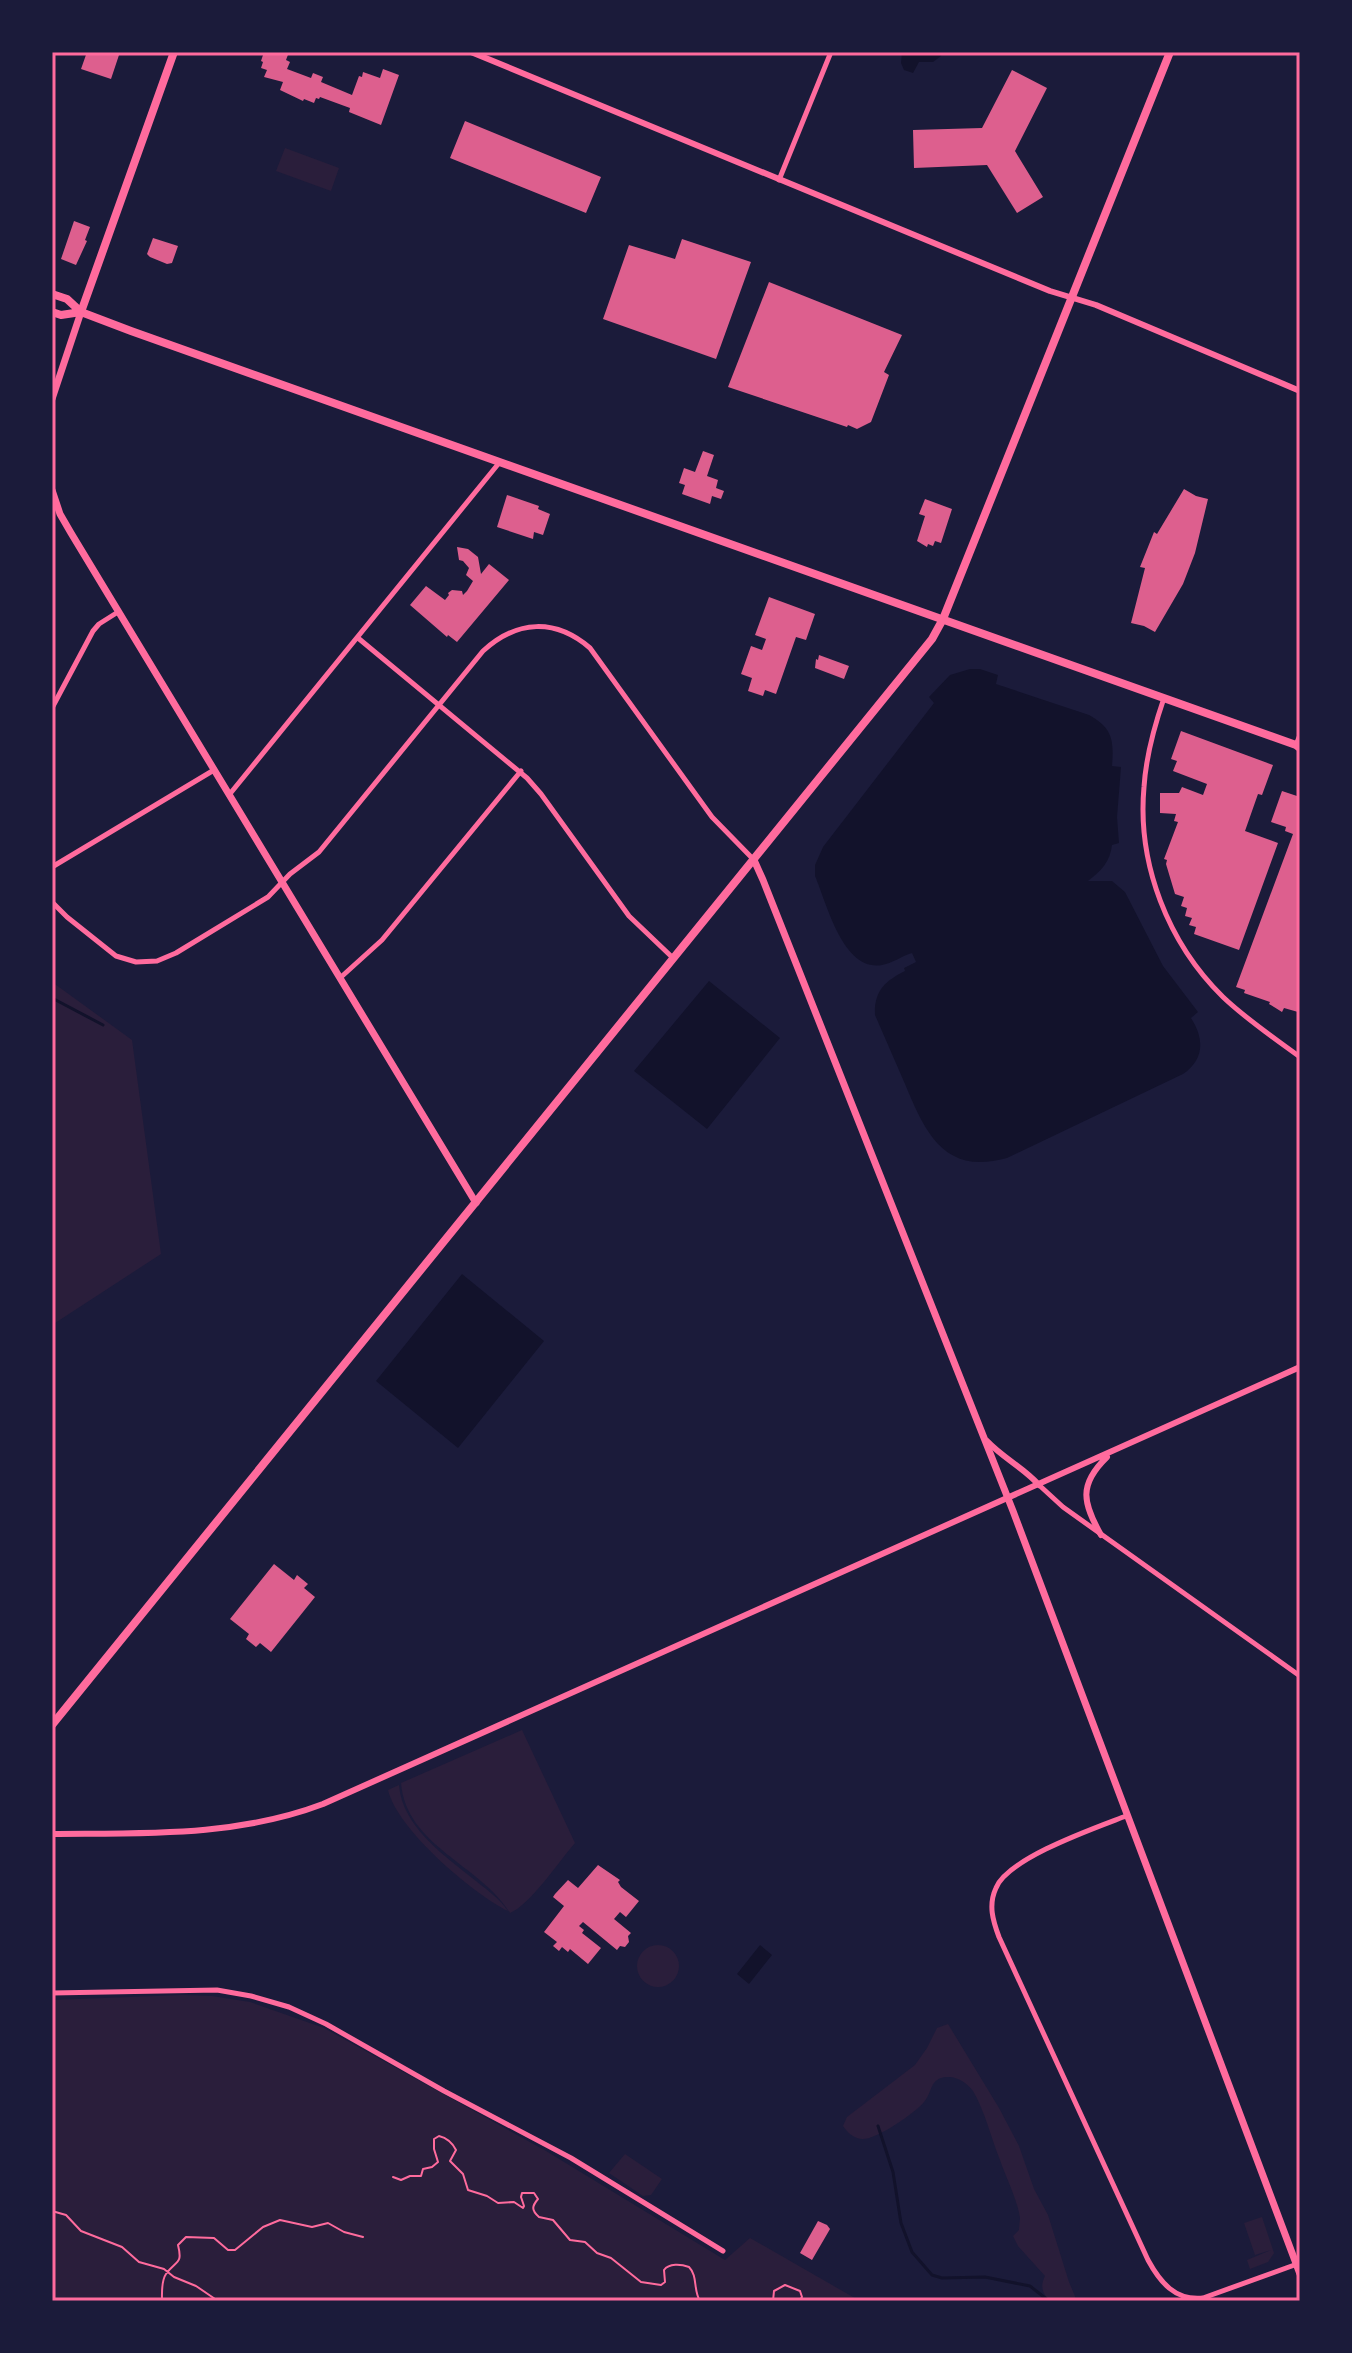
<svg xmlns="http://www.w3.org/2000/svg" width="1352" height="2353" font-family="'IBM Plex Sans',sans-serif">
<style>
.green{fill:#2a1e3b}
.water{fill:#12122b}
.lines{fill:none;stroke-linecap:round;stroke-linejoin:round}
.stream{stroke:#12122b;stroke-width:3}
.building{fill:#dd5f8e}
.path{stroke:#ff6b9d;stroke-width:2}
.minor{stroke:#ff6b9d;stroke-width:5}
.tertiary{stroke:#ff6b9d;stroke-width:6}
.secondary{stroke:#ff6b9d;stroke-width:7}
.primary{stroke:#ff6b9d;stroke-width:8}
.trunk{stroke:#ff6b9d;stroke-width:8}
.neatline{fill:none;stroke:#ff6b9d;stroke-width:3}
</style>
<rect width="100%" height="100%" fill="#1b1b3a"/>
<path class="green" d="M285 148 339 168 331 191 276 171Z
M52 982 132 1040 161 1254 52 1325Z
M522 1730 575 1843C560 1860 530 1905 510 1913 481 1865 406 1846 401 1783Z
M399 1785C402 1827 446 1857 476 1881 487 1890 500 1899 508 1911 472 1893 397 1829 388 1790Z
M637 1966a21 21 0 1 1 42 0a21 21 0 1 1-42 0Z
M182 1995 212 1996 250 2002 324 2028 546 2151 725 2260 750 2238 860 2301H52V2000Z
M948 2024 999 2108 1019 2146 1034 2189 1048 2215 1069 2282 1077 2301H1050C1042 2293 1040 2286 1045 2276L1018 2246 1013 2236 1019 2230C1019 2228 1020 2220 1020 2218 1017 2198 1006 2178 1000 2160 991 2138 985 2111 973 2091 967 2083 957 2076 947 2077 929 2078 933 2092 924 2102 915 2113 876 2140 862 2139 853 2138 848 2133 843 2126L847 2117 915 2065 927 2048 937 2028Z
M625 2154 662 2179 651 2195 643 2196 609 2173Z
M1262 2217 1274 2253 1268 2262 1250 2269 1247 2260 1271 2250 1255 2255 1244 2223Z"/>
<path class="water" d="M902 52H942L941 56 933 62H919L913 73 904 70 901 63Z
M970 669H980L998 675 996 684 1089 715C1113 728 1114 741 1112 766L1121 767 1117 817 1119 843 1112 845C1110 862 1101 871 1088 881H1112L1125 892 1163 966 1198 1012 1191 1018C1204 1038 1205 1059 1183 1074L1007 1158C944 1176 925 1132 905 1084 895 1061 885 1038 875 1015 874 991 885 981 905 971L904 968 916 962 912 953C902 956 893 963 882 965 843 972 827 904 815 876V865L823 847 934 703 929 697 950 675Z
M709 981 780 1038 707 1129 634 1071Z
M462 1274 544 1341 458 1448 376 1381Z
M760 1945 772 1955 749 1984 737 1974Z"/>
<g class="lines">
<path class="stream" d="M52 998 103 1025
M878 2126 893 2172 901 2223 912 2252 932 2275 942 2278 985 2277 1030 2286 1049 2301"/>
</g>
<path class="building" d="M87 52H120L111 79 81 69Z
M264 52H289L286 60 290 62 287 69 311 78 313 73 323 77 321 82 352 95 359 76 362 77 363 72 380 78 383 69 399 75 381 125 349 112 350 108 320 97 319 99 316 98 314 103 304 99 303 101 280 90 283 82 264 77 267 70 261 68 263 62 261 61Z
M1012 70 1047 88 1015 151 1043 197 1017 213 987 165 914 168 913 130 982 128Z
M465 121 601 177 586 213 450 158Z
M74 221 90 227 85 240 87 241 76 265 61 259Z
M153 238 178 246 172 263 167 264 150 257 147 254Z
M682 239 751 262 716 359 603 319 629 245 675 259Z
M769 282 902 335 884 372 889 375 871 422 857 429 848 425 847 427 728 387Z
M703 451 714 455 707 476 718 480 716 488 724 491 721 499 712 496 710 504 682 494 685 485 679 483 684 468 695 472Z
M1184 489 1196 496 1208 499 1195 553 1183 584 1155 632 1144 626 1131 623 1145 568 1140 567 1154 532 1157 534Z
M507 495 539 506 538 509 550 514 543 535 534 532 533 539 497 527Z
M925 499 952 509 941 543 935 541 933 546 928 544 927 547 917 541 925 516 919 514Z
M457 547 468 549 478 557 481 574 489 564 509 580 457 642 448 635 447 637 410 605 426 586 445 600 449 595 448 593 452 590 462 591 463 595 467 591 473 581 466 575 469 568 463 561 459 560Z
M769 597 815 614 806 640 796 637 776 694 765 690 763 696 748 691 752 678 741 674 751 646 762 650 766 639 755 635Z
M819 655 849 666 844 679 815 668 816 659 818 660Z
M1181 731 1273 765 1262 795 1258 794 1245 831 1278 843 1239 950 1194 934 1196 927 1189 925 1192 918 1185 916 1187 908 1181 906 1184 897 1175 894 1166 864 1167 860 1164 859 1178 822 1174 821 1176 814 1160 813V793H1179L1182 787 1203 795 1207 784 1173 771 1177 761 1171 759Z
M1282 791 1300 797V1006L1298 1012 1284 1008 1282 1012 1269 1004 1270 1002 1244 993 1245 990 1236 987 1293 834 1285 831 1286 827 1271 822Z
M274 1564 294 1580 297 1575 308 1584 304 1588 315 1597 271 1652 260 1643 256 1647 246 1639 249 1634 230 1619Z
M598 1865 620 1880 618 1882 621 1887 639 1901 626 1917 620 1912 614 1919 631 1933 628 1936 629 1942 625 1947 620 1946 617 1950 583 1922 579 1926 584 1930 582 1933 601 1948 588 1964 570 1949 568 1952 562 1947 559 1951 553 1946 557 1942 544 1932 564 1906 553 1897 555 1894 568 1880 578 1888Z
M818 2221 827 2225 830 2229 812 2260 800 2253Z"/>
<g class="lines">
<path class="path" d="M393 2177 401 2180 410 2176H421L423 2169 432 2167 438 2162 434 2149V2139L439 2136C447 2138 452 2142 456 2150L450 2161 463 2174 468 2190 487 2196 498 2203 514 2202 523 2208 524 2206 521 2197 522 2193H534L538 2199C532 2206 531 2210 539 2217L553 2220 570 2240 585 2242 597 2253 611 2258 641 2282 661 2285 665 2282 664 2270C669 2263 681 2264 689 2267 698 2276 693 2290 700 2301
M52 2211 66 2215 81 2231 122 2247 139 2262 164 2269 174 2277 196 2286 218 2301
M162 2301C162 2293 161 2281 166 2274 176 2260 183 2265 178 2245L186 2237 214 2238 228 2250H235L263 2227 280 2220 312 2227 328 2223 344 2232 363 2237
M773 2301 774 2291 785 2285 800 2291 802 2297 799 2301"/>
<path class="minor" d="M779 180 831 52
M358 638 527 778 541 794 629 916 673 958
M1164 698C1154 727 1146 756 1144 787 1137 864 1168 943 1223 997 1246 1019 1274 1038 1300 1057
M52 708 93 631 99 624 118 612
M1296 745 1300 735
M229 795 499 463
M52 867 214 770
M52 902 67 917 116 956 136 962 157 961 176 953 268 897 290 874 319 852 483 651C517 620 555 618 590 648L712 817 754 860
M340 978 382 940 521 771
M1039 1485 1063 1507 1300 1676
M1126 1816C1095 1828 1008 1858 996 1888 988 1905 993 1921 999 1937L1148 2260C1160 2282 1175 2301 1203 2298L1300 2263
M52 1993 217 1990 251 1996 289 2007 326 2024 444 2091 571 2158 723 2251"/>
<path class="tertiary" d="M471 52 1050 291 1096 305 1300 391
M987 1441C1003 1458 1024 1468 1039 1485
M1101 1535C1083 1503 1078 1485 1107 1457
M52 1834C144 1833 236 1837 323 1804L1300 1367"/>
<path class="secondary" d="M52 399 81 312
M52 490 60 514 71 533 476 1203
M754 860 763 880 1013 1511 1300 2274"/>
<path class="primary" d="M81 312 174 52
M52 1725 932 639 943 619 1170 52"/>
<path class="trunk" d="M52 294 67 299 81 312 131 331 1296 745 1300 748
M52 312 61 315 81 312"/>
</g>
<rect width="1352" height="2353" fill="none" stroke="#1b1b3a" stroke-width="108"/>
<rect x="54" y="54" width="1244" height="2245" class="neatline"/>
</svg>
